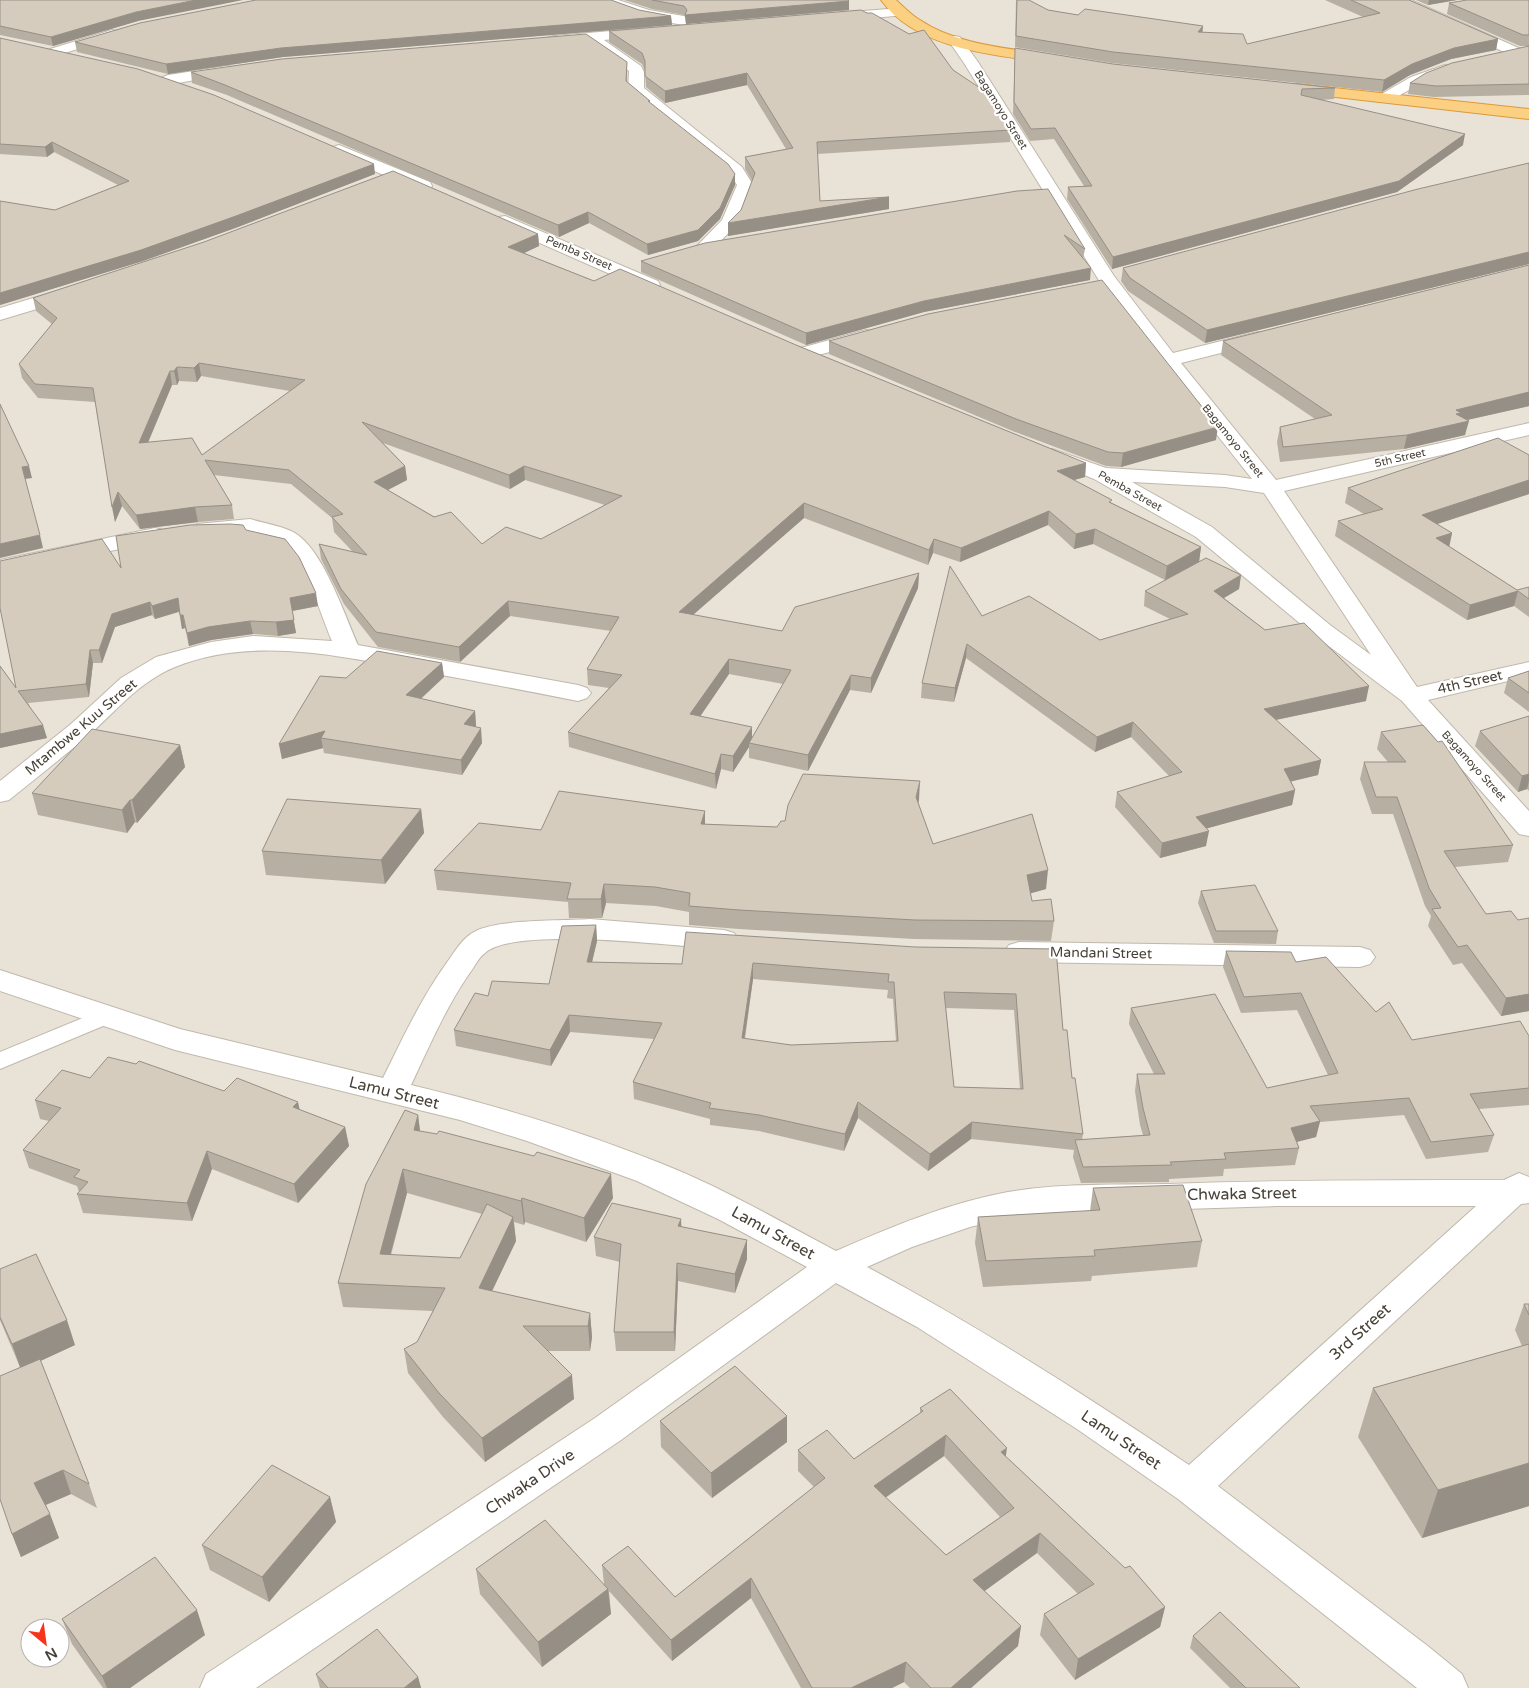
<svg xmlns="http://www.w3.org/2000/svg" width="1529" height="1688" font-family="'Varela Round',sans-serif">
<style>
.residential{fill:#e8e2d7;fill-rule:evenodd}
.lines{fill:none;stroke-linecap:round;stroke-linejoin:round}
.service-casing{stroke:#c0b8ab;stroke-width:2}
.minor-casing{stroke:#c0b8ab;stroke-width:2}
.trunk-casing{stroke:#dc993b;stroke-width:2}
.service{fill:#fff;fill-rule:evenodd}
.minor{fill:#fff;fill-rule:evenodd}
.trunk{fill:#fcd082;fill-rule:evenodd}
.wall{fill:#b8afa3;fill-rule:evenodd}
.shaded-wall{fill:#968f85}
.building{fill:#d6ccbe;stroke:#968f85;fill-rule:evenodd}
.labels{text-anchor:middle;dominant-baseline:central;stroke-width:4.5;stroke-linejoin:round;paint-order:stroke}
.far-street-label{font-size:11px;fill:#484137;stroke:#fff}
.street-label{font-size:14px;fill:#484137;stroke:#fff}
.near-street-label{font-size:16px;fill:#484137;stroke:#fff}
</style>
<rect width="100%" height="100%" fill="#f4f0e9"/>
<path class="residential" d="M0 0H1529V1688H0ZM30 1628H60V1658H30Z"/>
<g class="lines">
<defs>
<path id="service" d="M107 1008 115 1011 118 1016 115 1021 0 1069V1052Z"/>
<path id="minor" d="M599 0H618L649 10 718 22 723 23 725 26 723 29 718 30C695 26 612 17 599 0Z
M1393 0H1411L1523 50 1525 53 1523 56H1513L1395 3Z
M901 8 908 12 906 15 838 21 831 17 838 13Z
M645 28 650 29 652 32 650 35 604 40 641 66 644 72V88L742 167 753 185 739 222 711 251 705 252 699 251 696 247 722 220 737 185 730 174 631 93 628 90 629 71 592 45 590 41 554 44 549 43 547 40 549 37 554 36Z
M112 30 117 31 119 34 117 37 55 56 50 55 48 52 50 49Z
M955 36 960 37 978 62 1114 276 1173 353 1258 332 1265 334 1268 338 1265 342 1181 363 1276 480 1529 423V435L1284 491 1417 687 1529 662V676L1428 700 1529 811V836L1519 834 1402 701 1314 635 1196 537 1094 479 1045 459 1041 455 1045 451 1052 449 1106 468 1225 475 1252 479 1161 364 1100 282 964 63 948 40 950 37ZM1132 482 1225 487 1264 493 1371 655 1330 625 1212 527Z
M1445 65 1450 66 1452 69 1450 72 1421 83 1388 102H1378L1375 99 1378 96 1411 77Z
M227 66 232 67 234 70 232 73 168 85 163 83 160 80 163 77 168 75Z
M339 145 430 182 432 186 430 190H418L333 153 331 150 333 147Z
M505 216 658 281 660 285 658 289 651 291 644 289 499 225 496 221 499 217Z
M70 287 77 289 79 293 77 297 0 320V308Z
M866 330 873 332 876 336 873 340 804 359 797 357 794 353 797 349Z
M250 519C263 523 278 525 291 531 322 545 344 614 358 645L578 685 587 688 591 693 587 698 578 701C527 691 476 681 425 672 344 657 254 635 175 667 140 681 116 711 89 735 63 757 36 778 9 800L0 802V781L71 724 121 678 156 657 211 642 253 636 332 641C319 611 306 559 277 541 270 537 258 535 251 533 233 530 215 538 197 534L194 529 197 524Z
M155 528 163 530 166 535 163 540 0 574V560Z
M590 919 724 930 734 933 739 940 734 947 724 950C679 946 515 926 485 953 478 958 474 968 469 974 445 1009 429 1047 411 1085 495 1105 580 1131 660 1163 721 1187 778 1220 836 1251 891 1227 948 1203 1008 1192 1060 1183 1114 1185 1167 1184 1279 1180 1391 1180 1504 1180L1519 1173 1529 1177V1203L1521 1204 1218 1486 1429 1647 1462 1674 1468 1688H1417L1178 1499 1077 1429 917 1327 836 1283 621 1440 256 1688H200L206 1674 595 1418 807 1267 718 1219 637 1181 527 1141 460 1120 175 1050 0 991V970L180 1029 383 1078C403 1038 421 998 448 961 456 950 463 937 476 931 498 919 563 921 590 919ZM1276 1206H1476L1189 1465C1084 1394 978 1326 867 1267L912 1247 970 1227 1008 1218 1054 1213Z
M1019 942 1360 947 1370 950 1375 957 1370 964 1360 967 1019 962 1009 959 1004 952 1009 945Z"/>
<path id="trunk" d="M881 0H896C904 7 911 15 920 20 957 45 1008 48 1051 55L1056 56 1058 59 1056 62 1051 63C995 55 917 50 881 0Z
M1297 84 1529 109V119L1292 92 1289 89 1292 86Z"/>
</defs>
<use href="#service" class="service-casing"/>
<use href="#minor" class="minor-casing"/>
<use href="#trunk" class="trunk-casing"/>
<use href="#service" class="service"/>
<use href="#minor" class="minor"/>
<use href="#trunk" class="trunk"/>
</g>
<path class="wall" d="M0 0 138 21 53 46 0 35Z
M624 0H848L849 10 686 24 685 17 684 15 652 9Z
M1016 0 1048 10 1078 15 1203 26 1202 32 1247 44 1363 17 1325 0H1410L1498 39 1496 50 1451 59 1410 75 1382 92 1112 63 1015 47Z
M1416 0H1457L1428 5Z
M1529 0V46H1520L1447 14 1449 3Z
M613 1 639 10 671 16 672 25 283 57 168 74 77 52 75 42Z
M609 31 953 70 1011 130 1010 142 817 154 820 201 889 197V209L728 236 741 210 752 181 745 169V157L786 149 747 85 665 103 646 87 645 71 642 64 609 42Z
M0 38 375 174 238 227 143 261 0 305V201L55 210 118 185 54 152 47 157 0 154Z
M1529 46V95L1434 97 1408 94 1410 83Z
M1015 48 1113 64 1335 88 1334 99 1321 100 1463 145 1397 192 1112 269 1067 199 1068 187 1084 186 1054 139 1030 141 1013 114Z
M627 62V82L650 101V103L735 174V185L720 219 698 241 648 255 589 223 559 237 227 95 192 83 191 72Z
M1529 163V264L1205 343 1128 291 1121 281 1123 268Z
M1017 191 1085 249 1083 259 1090 280 924 312 806 345 641 272V261Z
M538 234 539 246 524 253 594 281 796 345 1086 463 1085 477 1074 480 1112 503 1201 547 1199 562 1165 580 1093 544 1074 549 1048 525 960 562 933 553 928 565 804 518 693 615 782 631 919 573 918 588 871 693 850 690 808 771 749 758V747L733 772 721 769 716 789 569 747 568 732 609 688 588 685 587 669 611 631 510 616 460 662 378 647 344 604 321 559 319 544 353 552 334 532 332 518 291 484 214 475 232 505 234 519 198 522 140 529 122 506 115 522 95 402 38 398 22 378 19 364 52 324 36 311 33 298ZM201 376 290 391 202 455 148 442 172 385H177L179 381 197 382ZM383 443 510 489 525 480 605 505 541 539 482 544 388 490 407 480 405 466ZM729 674 783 684 752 738 700 716Z
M1529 265V406L1467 420 1465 435 1404 449 1280 462 1277 442 1280 427 1315 419 1221 355 1223 341Z
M829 341 1216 440 1121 467 1106 466 1015 432 829 354Z
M1529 455V494L1437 524 1452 533 1449 546 1517 590 1529 587V617L1514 606 1467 620 1335 536 1338 521 1364 514 1345 503 1348 488Z
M246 530 318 606 292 611 296 633 278 636 253 634 211 640 189 646 185 628 182 629 179 612 155 619 152 615 115 627 102 663H93L89 697 28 703 47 738 0 748V666L16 688 121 568Z
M1241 575 1239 589 1224 598 1265 630 1366 701 1276 720 1321 760 1318 775 1291 781 1295 790 1292 805 1207 828 1206 846 1160 858 1115 807 1117 792 1169 776 1131 737 1095 752 966 658 954 702 921 698 922 683 982 616 1100 640 1170 619 1144 606 1145 591Z
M442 663 444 677 421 699 475 711 476 726V727L482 743 462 775 324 753 323 748 282 759 279 744 346 678Z
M1529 671V712L1504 693 1508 678Z
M1529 716V791L1527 789 1518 792 1475 746 1480 731Z
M1381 732 1513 845 1508 862 1455 867 1529 1011 1501 1016 1462 963 1453 965 1428 926 1431 916 1425 906 1393 814H1372L1360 779 1364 762H1388L1377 749Z
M180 745 185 767 137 823 135 822 127 833 38 815 32 793Z
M919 800 918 803 933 844 1046 889 1030 893 1032 901 1054 921 1051 941 914 939 739 929 689 925V912L656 906 606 903 602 918H569L568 902 437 890 434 870 541 830 705 811V824L777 827 785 821Z
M421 809 424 833 385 884 266 875 262 851Z
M1201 891 1278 931 1276 944 1214 943 1198 903Z
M596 925 597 941 592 962 682 964 915 947 1056 949 1063 1030 1083 1134 1082 1140 1143 1135 1140 1125 1135 1091 1137 1074H1154L1129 1024 1131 1008 1267 1088 1328 1075 1297 1010 1241 1013 1223 967 1226 951 1296 962 1376 1012 1412 1040 1529 1036V1105L1479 1109 1494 1135 1488 1152 1426 1159 1404 1115 1320 1122 1316 1137 1297 1142 1299 1148 1295 1165 1224 1169 1223 1176 1169 1179V1182L1081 1183 1073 1157 1074 1150 971 1139 928 1171 858 1118 844 1151 759 1131 710 1125V1119L634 1099 633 1082 654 1039 570 1032 551 1066 456 1046 454 1030 488 996 549 984ZM753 979 888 990 887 998 893 999 896 1041 791 1045 745 1039ZM946 1008 1014 1010 1020 1089 954 1087Z
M90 1078 224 1091 300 1110 345 1127 349 1146 298 1203 212 1169 192 1221 83 1213 77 1194 79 1192 77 1186 29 1168 23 1150 49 1121 40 1119 35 1100Z
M418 1115 420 1131 613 1198 586 1242 525 1222 524 1225 514 1222 516 1241 492 1291 590 1313 592 1337 590 1351H548L574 1399 485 1462 443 1417 408 1373 404 1349 417 1342 433 1311 343 1307 338 1283ZM407 1193 482 1214 460 1258 391 1255Z
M1093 1188 1202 1241 1197 1267 1092 1276 1091 1281 983 1287 975 1243 978 1217 1090 1211Z
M682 1227 747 1240V1259L735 1293 678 1281 675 1351H616L614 1332 620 1262 596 1256 594 1237Z
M0 1269 75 1345 40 1361 89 1484 97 1508 71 1494 46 1505 59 1538 21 1557 12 1534 20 1367 0 1320Z
M1524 1304H1529V1506L1422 1538 1358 1437 1373 1388 1522 1346 1515 1330Z
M920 1408 1006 1457 1165 1607 1160 1627 1075 1680 1040 1635 1044 1614 1078 1594 1037 1553 984 1591 1021 1626 1018 1646 971 1688H910L904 1682 892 1688H801L751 1598 672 1661 609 1591 611 1614 542 1667 480 1594 476 1569 604 1584 602 1565 675 1597 814 1487 798 1471V1450L854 1459 920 1413ZM944 1456 1000 1517 946 1555 885 1498Z
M787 1416V1442L712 1498 661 1447 660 1421Z
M330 1497 336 1522 269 1602 210 1570 202 1545Z
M62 1619 205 1635 130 1688H103L72 1644Z
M1193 1636 1300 1688H1230L1190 1648Z
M316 1674 418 1677 421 1688H320Z"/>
<path class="shaded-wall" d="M196 0H243L138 21 53 46 51 37 136 12Z
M1429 0H1457L1428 5Z
M849 1V10L686 24 685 15Z
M671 16 672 25 283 57 168 74 166 64 281 48Z
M1203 26 1202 37 1198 32Z
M1498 39 1496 50 1451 59 1410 75 1382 92 1384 80 1412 64 1454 48Z
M747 73V85L665 103V91Z
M1465 134 1463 145 1397 192 1112 269 1113 257Z
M52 142 54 152 47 157 45 147Z
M374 164 375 174 238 227 143 261 0 305V293Z
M735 174V185L720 219 698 241 648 255 647 244Z
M889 197V209L728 236V223Z
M588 212 589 223 559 237 558 225Z
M538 234 539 246 509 260 508 247Z
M1529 252V264L1205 343 1207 330Z
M1091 268 1090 280 924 312 806 345V333L924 301Z
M199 363 201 376 197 382 194 368Z
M177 367 179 381 177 385 174 371Z
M170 371 172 385 142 457 139 443Z
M1529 392V406L1458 422 1469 421 1465 435 1404 449 1407 435 1456 410Z
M1218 427 1216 440 1121 467 1123 453Z
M1086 463 1085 477 1056 485 1057 471Z
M29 466 32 478 25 479 22 467Z
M405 466 407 480 376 496 374 482Z
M524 466 525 480 510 489 509 475Z
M1529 480V494L1419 530 1422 515Z
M118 492 122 506 115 522 112 507Z
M804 503V518L679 627V612Z
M195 507 198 522 140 529 136 515Z
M1049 511 1048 525 960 562 961 548Z
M1095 529 1093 544 1074 549 1076 534Z
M1452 533 1449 548 1436 538Z
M40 535 43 548 0 558V544Z
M934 539 933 553 928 565 929 550Z
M1201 547 1199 562 1165 580 1167 566Z
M919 573 918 588 871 693V678Z
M1241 575 1239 589 1212 605 1214 591Z
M1518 591 1514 606 1467 620 1470 605Z
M316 593 318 606 292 611 296 633 278 636 276 622 290 598Z
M178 598 181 611 155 619 152 606Z
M508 601 510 616 460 662 459 647Z
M150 602 152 615 115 627 102 663 99 650 112 614Z
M180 615H183L185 628 182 629Z
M250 621 253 634 211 640 189 646 187 633 208 627Z
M967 644 966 658 954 702 955 688Z
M90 650 93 663 89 697 86 684Z
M729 659V674L691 730 690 714Z
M442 663 444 677 408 710 406 695Z
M851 675 850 690 808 771V755Z
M1369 686 1366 701 1261 723 1264 709Z
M475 711 476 726 466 739 464 724Z
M1133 722 1131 737 1095 752 1097 737Z
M43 725 47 738 0 748V734Z
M752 727V742L749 743V747L733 772V756Z
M481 728 482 743 462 775 461 760Z
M325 731 321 738 323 748 282 759 279 744Z
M180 745 185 767 137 823 132 800Z
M721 754V769L716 789 715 774Z
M1321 760 1318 775 1281 784 1284 769Z
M1529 774V781L1527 789 1518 792 1522 776Z
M920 781 919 800 915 816 916 797Z
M1295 790 1292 805 1194 832 1196 817Z
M130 800 135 822 127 833 122 810Z
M421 809 424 833 385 884 381 860Z
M705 811V830L701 824Z
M1209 831 1206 846 1160 858 1162 843Z
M1048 870 1046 889 1025 895 1027 875Z
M604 884 606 903 602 918 601 899Z
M596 925 597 941 588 979 587 962Z
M753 963V979L742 1055V1038Z
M1529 994V1011L1501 1016 1506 998Z
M569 1015 570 1032 551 1066 550 1050Z
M298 1102 302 1120 293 1107Z
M858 1102V1118L844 1151 845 1134Z
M418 1115 421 1139 414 1130Z
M1320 1121 1316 1137 1288 1144 1291 1128Z
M972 1122 971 1139 928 1171 930 1154Z
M345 1127 349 1146 298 1203 294 1184Z
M207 1151 212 1169 192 1221 187 1203Z
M403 1169 407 1193 384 1278 380 1254Z
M611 1174 613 1198 586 1242 584 1218Z
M522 1198 525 1222 524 1225 521 1201Z
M513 1217 516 1241 482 1312 479 1288Z
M681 1219 682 1238 678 1226Z
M747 1240V1259L735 1293V1274Z
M677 1263 678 1281 675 1351 674 1332Z
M590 1313 592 1337 590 1351 588 1326Z
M67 1320 75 1345 21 1370 12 1344Z
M572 1375 574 1399 485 1462 482 1438Z
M787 1416V1442L712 1498 711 1473Z
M946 1435 944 1456 872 1507 874 1486Z
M1007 1448 1004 1469 1001 1452Z
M1529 1463V1506L1422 1538 1438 1490Z
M63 1470 71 1494 43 1506 34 1483Z
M330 1497 336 1522 269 1602 262 1577Z
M50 1514 59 1538 21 1557 12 1534Z
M1040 1533 1037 1553 971 1601 973 1580Z
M751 1578V1598L672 1661 671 1640Z
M608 1589 611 1614 542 1667 538 1642Z
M1165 1607 1160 1627 1075 1680 1078 1659Z
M197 1610 205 1635 130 1688H107L102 1676Z
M1021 1626 1018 1646 971 1688H951Z
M906 1662 904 1682 892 1688H851Z
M418 1677 421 1688H404Z"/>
<path class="building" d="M0 0H196L136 12 51 37 0 26Z
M256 0H611L639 10 671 16 281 48 166 64 75 42 140 23Z
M652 0H848L849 1 685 15 687 10 684 6Z
M1017 0H1029L1048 10 1078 15 1085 9 1203 26 1198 32 1243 34 1247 44 1380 13 1351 0H1409L1498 39 1454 48 1412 64 1384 80 1113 52 1016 36Z
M1467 0H1529V35H1523L1449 3Z
M861 10 867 13H872L909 34 924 30 953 70 989 94 1011 130 817 142 820 201 889 197 728 223 741 210 755 173 745 157 793 148 747 73 665 91 645 76V61L642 53 609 31Z
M586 34 627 62 626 81 650 101H648L728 164 735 174 720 208 698 230 647 244 588 212 558 225 225 85 191 72 282 59Z
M0 38 138 69 214 95 374 164 236 216 141 250 0 293V201L55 210 129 181 52 142 45 147 0 144Z
M1529 46V84L1436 86 1410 83 1426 73 1452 63Z
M1015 48 1113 64 1335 88 1302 89 1301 95 1465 134 1399 181 1113 257 1068 187 1092 186 1055 128 1031 129 1014 102Z
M1529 163V252L1207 330 1130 278 1123 268 1418 189Z
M393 171 538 234 508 247 594 281 620 269 796 345 1086 463 1057 471 1112 500 1109 502 1201 547 1167 566 1095 529 1076 534 1049 511 961 548 934 539 929 550 804 503 679 612 782 631 795 607 919 573 871 678 851 675 808 755 749 743 791 670 729 659 690 714 752 727 733 756 721 754 715 774 568 732 622 675 587 669 619 617 508 601 459 647 376 632 341 589 319 544 367 555 332 517 343 514 289 470 205 460 232 505 195 507 136 515 118 492 112 507 93 388 35 384 19 364 57 318 33 298 204 242ZM199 363 305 380 202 455 192 438 139 443 170 371H174L177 367 194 368ZM362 422 509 475 524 466 622 496 541 539 506 527 482 544 451 512 434 517 374 482 405 466Z
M1048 189 1085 249 1064 235 1091 268 924 301 806 333 641 261 705 243 1017 191Z
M1529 265V392L1456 410 1461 413 1456 414 1469 421 1407 435 1283 447 1280 427 1332 415 1223 341Z
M1102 280 1218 427 1123 453 1108 452 1016 419 829 341 928 314Z
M0 404 29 466 22 467 40 535 0 544Z
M1498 438 1529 455V480L1422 515 1452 533 1436 538 1517 590 1529 587V599L1518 591 1470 605 1338 521 1383 509 1348 488Z
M230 524 243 525 246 530 285 539 299 557 316 593 290 598 294 620 276 622 250 621 208 627 187 633 183 615H180L178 598 152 606 150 602 112 614 99 650H90L86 684 18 691 43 725 0 734V666L16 688 0 608V561L102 539 121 568 116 536 190 525Z
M1206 558 1241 575 1214 591 1265 630 1304 623 1369 686 1264 709 1321 760 1284 769 1295 790 1196 817 1209 831 1162 843 1117 792 1182 772 1133 722 1097 737 967 644 955 688 922 683 950 566 982 616 1029 596 1100 640 1188 614 1145 591Z
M377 651 442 663 406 695 475 711 464 724 481 728 461 760 321 738 325 731 279 744 320 676 346 678Z
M1529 671V693L1508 678Z
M1529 716V774L1522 776 1480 731Z
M1423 725 1438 742 1442 741 1513 845 1444 851 1486 914 1511 911 1518 920 1529 918V994L1506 998 1467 945 1458 947 1432 909 1441 908 1429 888 1397 797H1376L1364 762H1406L1381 732Z
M92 729 180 745 132 800H130L122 810 32 793Z
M803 774 920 781 916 797 933 844 1032 814 1048 870 1027 875 1032 901 1051 899 1054 921 915 920 739 910 689 906 690 893 655 887 604 884 601 899H567L571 883 434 870 479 823 541 830 559 791 705 811 701 824 777 827 781 821H785L788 805Z
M287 799 421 809 381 860 262 851Z
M1255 885 1278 931H1216L1201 891Z
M596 925 587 962 682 964 686 932 915 947 1056 949 1063 1030H1067L1072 1078H1075L1083 1134 972 1122 930 1154 858 1102 845 1134 759 1115 709 1108 711 1103 633 1082 662 1023 569 1015 550 1050 454 1030 475 993 488 996 492 981 549 984 562 926ZM753 963 889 974 888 982H894L898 1041 791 1045 742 1038ZM944 992 1016 994 1023 1089 954 1087Z
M1226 951 1291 952 1296 962 1326 957 1376 1012 1389 1002 1412 1040 1520 1021 1529 1036V1088L1470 1094 1494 1135 1431 1142 1409 1098 1310 1106 1320 1121 1291 1128 1299 1148 1224 1153 1226 1159 1170 1162 1172 1165 1083 1167 1075 1140 1150 1135 1143 1108 1137 1074H1165L1131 1008 1215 994 1267 1088 1338 1073 1301 993 1244 997Z
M108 1057 136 1064 139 1061 224 1091 237 1078 298 1102 293 1107 345 1127 294 1184 207 1151 187 1203 77 1194 88 1182 74 1177 80 1170 23 1150 61 1108 35 1100 62 1070 90 1078Z
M405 1110 418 1115 414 1130 437 1134 439 1131 534 1156 537 1152 611 1174 584 1218 522 1198 521 1201 403 1169 380 1254 460 1258 487 1204 513 1217 479 1288 590 1313 588 1326H523L572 1375 482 1438 439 1393 404 1349 417 1342 445 1288 338 1283 366 1184Z
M1183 1185 1202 1241 1094 1250 1095 1256 986 1261 978 1217 1100 1210 1093 1188Z
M612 1203 681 1219 678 1226 747 1240 735 1274 677 1263 674 1332H614L621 1244 594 1237Z
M36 1254 67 1320 12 1344 0 1317V1269Z
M1524 1304H1529V1315Z
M1529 1344V1463L1438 1490 1373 1388Z
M40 1359 89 1484 63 1470 34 1483 50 1514 12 1534 0 1499V1376Z
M735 1366 787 1416 711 1473 660 1421Z
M950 1389 1007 1448 1001 1452 1125 1568 1130 1566 1165 1607 1078 1659 1044 1614 1094 1584 1040 1533 973 1580 1021 1626 951 1688H931L906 1662 851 1688H812L751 1578 671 1640 602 1565 628 1546 675 1597 825 1478 798 1450 827 1430 854 1459 923 1411 920 1408ZM946 1435 1014 1508 946 1555 874 1486Z
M272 1465 330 1497 262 1577 202 1545Z
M545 1520 608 1589 538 1642 476 1569Z
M155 1557 197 1610 102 1676 62 1619Z
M1220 1612 1300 1688H1246L1193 1636Z
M377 1629 418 1677 404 1688H328L316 1674Z"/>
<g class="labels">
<g class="far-street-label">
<text transform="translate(1001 110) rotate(58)">Bagamoyo Street</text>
<text transform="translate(579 253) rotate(23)">Pemba Street</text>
<text transform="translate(1233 441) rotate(51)">Bagamoyo Street</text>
<text transform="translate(1400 458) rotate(-13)">5th Street</text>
<text transform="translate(1130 491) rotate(29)">Pemba Street</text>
<text transform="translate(1474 766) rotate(48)">Bagamoyo Street</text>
</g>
<g class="street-label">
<text transform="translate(1470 682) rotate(-13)">4th Street</text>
<text transform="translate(81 727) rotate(-40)">Mtambwe Kuu Street</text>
<text transform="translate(1101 953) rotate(1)">Mandani Street</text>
</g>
<g class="near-street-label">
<text transform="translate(394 1093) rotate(14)">Lamu Street</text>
<text transform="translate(1242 1194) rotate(-1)">Chwaka Street</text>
<text transform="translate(773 1233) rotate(29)">Lamu Street</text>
<text transform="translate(1360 1332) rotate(-42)">3rd Street</text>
<text transform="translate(1121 1440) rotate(34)">Lamu Street</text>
<text transform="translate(530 1482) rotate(-34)">Chwaka Drive</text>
</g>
</g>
<g transform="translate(45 1643) rotate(151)"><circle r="24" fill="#ffffff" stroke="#b6b3af"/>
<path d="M0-4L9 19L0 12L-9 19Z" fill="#f8331c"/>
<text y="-8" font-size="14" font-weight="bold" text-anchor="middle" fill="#484137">N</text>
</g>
</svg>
